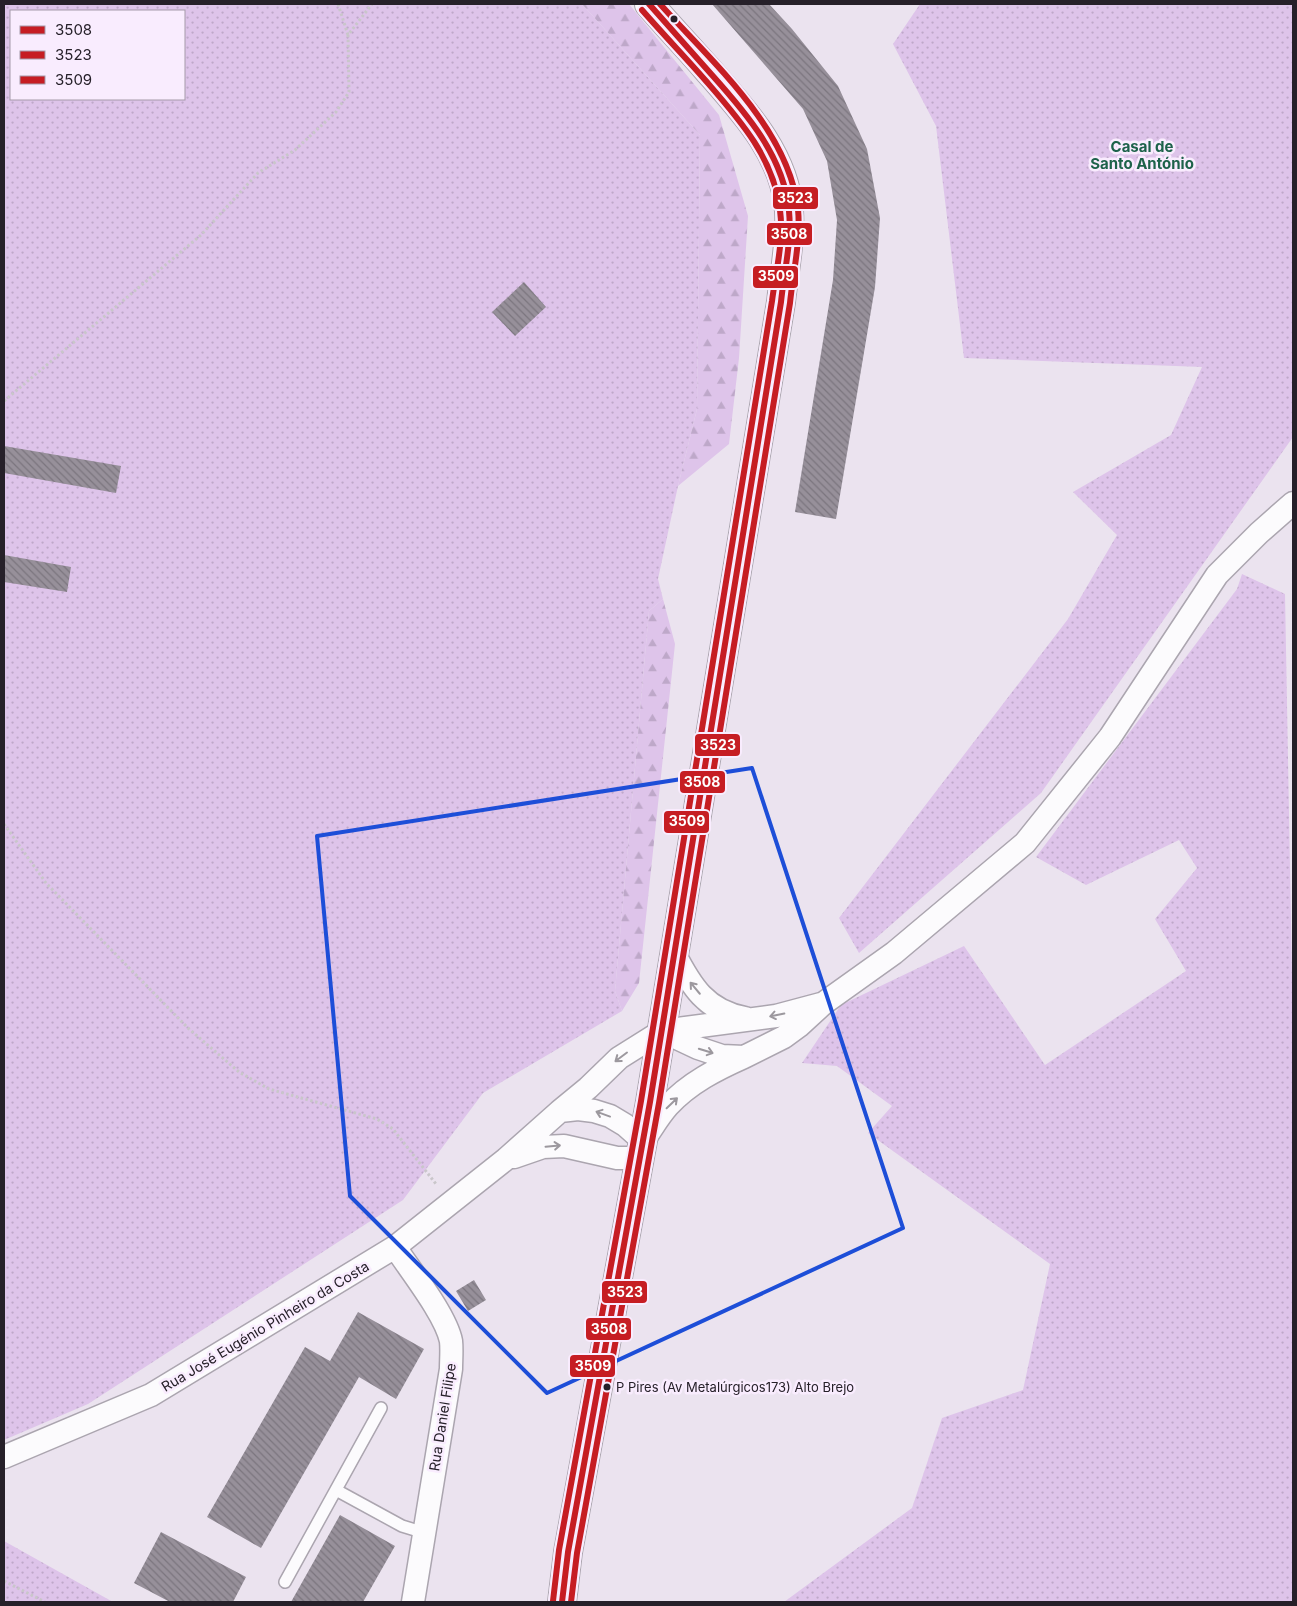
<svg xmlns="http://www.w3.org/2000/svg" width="1297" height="1606" font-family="Inter,sans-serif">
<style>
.grass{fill:url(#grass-dots);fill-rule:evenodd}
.forest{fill:url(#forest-firs)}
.building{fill:url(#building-back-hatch)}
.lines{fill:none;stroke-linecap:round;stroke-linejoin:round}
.lane-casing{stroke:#aba5af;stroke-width:14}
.street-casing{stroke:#aba5af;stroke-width:25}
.primary-casing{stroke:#aba5af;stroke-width:30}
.path{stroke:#c9c6ca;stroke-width:3;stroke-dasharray:2.5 2.5;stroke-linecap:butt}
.lane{stroke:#fcfbfd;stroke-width:11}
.street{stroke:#fcfbfd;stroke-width:22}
.primary{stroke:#fcfbfd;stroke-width:28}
.bus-1-casing{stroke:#f9ecfe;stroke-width:10}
.bus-2-casing{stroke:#f9ecfe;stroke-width:10}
.bus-3-casing{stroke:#f9ecfe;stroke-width:10}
.bus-1{stroke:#c61d23;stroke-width:6}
.bus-2{stroke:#c61d23;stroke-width:6}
.bus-3{stroke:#c61d23;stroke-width:6}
.oneway{stroke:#9c989e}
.marked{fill:none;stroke:#1d4ed8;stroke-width:4;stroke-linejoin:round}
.bus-dot{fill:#262029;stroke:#f9ecfe;stroke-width:2}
.labels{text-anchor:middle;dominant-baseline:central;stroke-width:5;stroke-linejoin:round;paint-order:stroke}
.bus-label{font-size:13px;fill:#262029;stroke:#f9ecfe;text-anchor:start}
.street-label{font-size:14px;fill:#262029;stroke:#f9ecfe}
.neighbourhood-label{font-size:15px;font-weight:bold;fill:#1d624a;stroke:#f9ecfe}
.line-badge{stroke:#f9ecfe;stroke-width:2}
.badge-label{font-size:14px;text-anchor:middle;font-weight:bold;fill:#fff}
</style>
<defs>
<pattern id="grass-dots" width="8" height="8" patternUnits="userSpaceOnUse" patternTransform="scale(1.25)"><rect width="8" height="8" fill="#dec4ea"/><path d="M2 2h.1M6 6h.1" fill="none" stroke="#bea8c9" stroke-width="1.8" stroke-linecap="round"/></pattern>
<pattern id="forest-firs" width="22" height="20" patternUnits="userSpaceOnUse" patternTransform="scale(1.25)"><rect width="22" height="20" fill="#dec4ea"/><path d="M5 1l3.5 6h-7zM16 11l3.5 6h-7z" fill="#bea8c9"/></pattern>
<pattern id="building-back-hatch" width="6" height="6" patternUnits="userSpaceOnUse" patternTransform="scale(1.25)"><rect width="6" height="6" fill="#97909a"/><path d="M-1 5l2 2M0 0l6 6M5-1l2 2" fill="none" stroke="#7b757e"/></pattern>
</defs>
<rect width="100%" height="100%" fill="#ebe3ef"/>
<path class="grass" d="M4 4H582L700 135 697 409 678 486 658 579 663 599 649 611 615 991 622 1011 483 1093 403 1200 88 1404 4 1440ZM11 11H184V99H11Z
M920 4H1293V437L1041 793 859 953 839 918 1068 619 1117 535 1073 492 1171 435 1202 367 964 358 936 126 893 44Z
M1242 574 1285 594 1293 1032V1602H784L912 1508 942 1418 1023 1390 1050 1264 868 1133 892 1106 837 1066 802 1063 841 1005 964 946 1045 1065 1186 971 1155 919 1197 868 1179 840 1086 885 1036 857 1237 589Z
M4 1541 113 1602H4Z"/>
<path class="forest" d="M582 4H629L719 115 748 216 739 358 729 444 678 486 697 409 700 135Z
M663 599 675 644 639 983 622 1011 615 991 649 611Z"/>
<path class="building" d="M712 4H769L792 29 838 86 867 149 880 218 875 287 836 519 795 512 833 280 837 220 827 161 803 109Z
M524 282 546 307 515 336 492 312Z
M4 446 121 466 116 493 4 473Z
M4 555 71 567 67 592 4 582Z
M474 1280 486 1300 468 1311 456 1291Z
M358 1312 424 1349 396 1399 359 1377 261 1548 207 1517 305 1347 330 1361Z
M340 1515 395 1546 363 1602H291Z
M161 1532 246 1577 233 1602H170L134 1583Z"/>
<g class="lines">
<defs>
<path id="lane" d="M336 1490 402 1526 425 1533
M285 1582 381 1408"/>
<path id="street" d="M674 953C691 986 706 1011 745 1018
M662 1031 698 1048 722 1056 744 1057 784 1037 799 1026 824 1003 894 953 1025 843 1110 737 1217 575 1259 533 1293 503
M560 1111 588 1088 619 1058 662 1031 776 1016 821 1004
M514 1157 543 1147 564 1146 617 1158H640
M395 1247C410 1270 446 1315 451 1341 452 1350 451 1360 451 1369L413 1602
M4 1457 151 1395 395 1247 506 1159 560 1111 578 1109 594 1111 610 1116 625 1125 643 1141C651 1130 659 1116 668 1106 689 1083 717 1069 744 1057"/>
<path id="primary" d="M562 1602 568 1552 650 1102 781 302C784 273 791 241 789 211 785 154 743 110 707 69 688 47 668 26 649 4"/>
</defs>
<use href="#lane" class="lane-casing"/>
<use href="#street" class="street-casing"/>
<use href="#primary" class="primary-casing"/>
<path class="path" d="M338 4 348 35
M4 401 201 235 258 173 295 150 336 112 349 92 348 35 372 4
M4 824 46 883 188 1028 239 1072 269 1089 377 1119 393 1129 436 1184
M4 1581 45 1602"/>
<use href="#lane" class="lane"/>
<use href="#street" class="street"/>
<use href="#primary" class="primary"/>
<defs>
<path id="bus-1" d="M562 1602 568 1552 650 1102 781 302C784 272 792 241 789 211 784 157 747 114 712 75 691 51 670 28 649 4"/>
<path id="bus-2" d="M571 1602 577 1553 659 1103 790 303C793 273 801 240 798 209 788 128 712 62 660 4"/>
<path id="bus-3" d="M553 1601 559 1550 641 1101 772 301C776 271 784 240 780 210 774 158 739 119 706 81 685 57 663 34 642 10"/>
</defs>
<use href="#bus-1" class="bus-1-casing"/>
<use href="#bus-2" class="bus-2-casing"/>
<use href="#bus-3" class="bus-3-casing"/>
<use href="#bus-1" class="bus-1"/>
<use href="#bus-2" class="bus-2"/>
<use href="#bus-3" class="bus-3"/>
</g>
<defs><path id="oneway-shaft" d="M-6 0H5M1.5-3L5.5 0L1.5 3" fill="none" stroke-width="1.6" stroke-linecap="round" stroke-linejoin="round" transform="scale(1.25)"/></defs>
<g class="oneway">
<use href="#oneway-shaft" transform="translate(695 988) rotate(-130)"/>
<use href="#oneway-shaft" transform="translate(777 1015) rotate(169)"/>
<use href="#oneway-shaft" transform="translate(706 1051) rotate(17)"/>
<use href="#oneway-shaft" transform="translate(621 1057) rotate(143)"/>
<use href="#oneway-shaft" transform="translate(672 1103) rotate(-44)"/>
<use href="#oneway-shaft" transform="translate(603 1114) rotate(-160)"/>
<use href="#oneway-shaft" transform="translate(553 1146) rotate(-5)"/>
</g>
<path class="marked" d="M752 768 903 1228 547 1393 350 1196 317 836Z"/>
<g class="bus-dot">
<circle cx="674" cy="19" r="4.5"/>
<circle cx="607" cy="1387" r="4.5"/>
</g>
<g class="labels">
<g class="bus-label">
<text x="616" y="1387">P Pires (Av Metalúrgicos173) Alto Brejo</text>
</g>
<g class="street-label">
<text transform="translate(265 1326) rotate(-31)">Rua José Eugénio Pinheiro da Costa</text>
<text transform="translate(442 1417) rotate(-81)">Rua Daniel Filipe</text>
</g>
<g class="neighbourhood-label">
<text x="1142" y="146">Casal de<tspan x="1142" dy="17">Santo António</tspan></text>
</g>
</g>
<g class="line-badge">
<rect x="772" y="186" width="47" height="24" rx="5" fill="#c61d23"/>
<rect x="766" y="222" width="47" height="24" rx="5" fill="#c61d23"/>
<rect x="752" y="265" width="47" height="24" rx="5" fill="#c61d23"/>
<rect x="694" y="733" width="47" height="24" rx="5" fill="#c61d23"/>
<rect x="679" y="770" width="47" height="24" rx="5" fill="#c61d23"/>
<rect x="663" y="810" width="47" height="24" rx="5" fill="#c61d23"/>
<rect x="601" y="1280" width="47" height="24" rx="5" fill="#c61d23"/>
<rect x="585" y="1317" width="47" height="24" rx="5" fill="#c61d23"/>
<rect x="569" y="1354" width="47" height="24" rx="5" fill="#c61d23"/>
</g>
<g class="badge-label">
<text x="795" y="203">3523</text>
<text x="789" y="239">3508</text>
<text x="776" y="281">3509</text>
<text x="718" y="750">3523</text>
<text x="702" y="787">3508</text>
<text x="687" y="826">3509</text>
<text x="625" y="1297">3523</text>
<text x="609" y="1334">3508</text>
<text x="593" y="1371">3509</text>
</g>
<rect width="1297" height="1606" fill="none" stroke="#262029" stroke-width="10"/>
<rect x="10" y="10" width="175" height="90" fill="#f9ecfe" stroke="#a59aa9"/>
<rect x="20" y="26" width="25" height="8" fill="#c61d23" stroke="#a59aa9"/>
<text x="55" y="35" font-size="15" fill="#262029">3508</text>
<rect x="20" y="51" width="25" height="8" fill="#c61d23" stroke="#a59aa9"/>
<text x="55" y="60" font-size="15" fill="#262029">3523</text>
<rect x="20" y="76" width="25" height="8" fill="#c61d23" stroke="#a59aa9"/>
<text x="55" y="85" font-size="15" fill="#262029">3509</text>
</svg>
